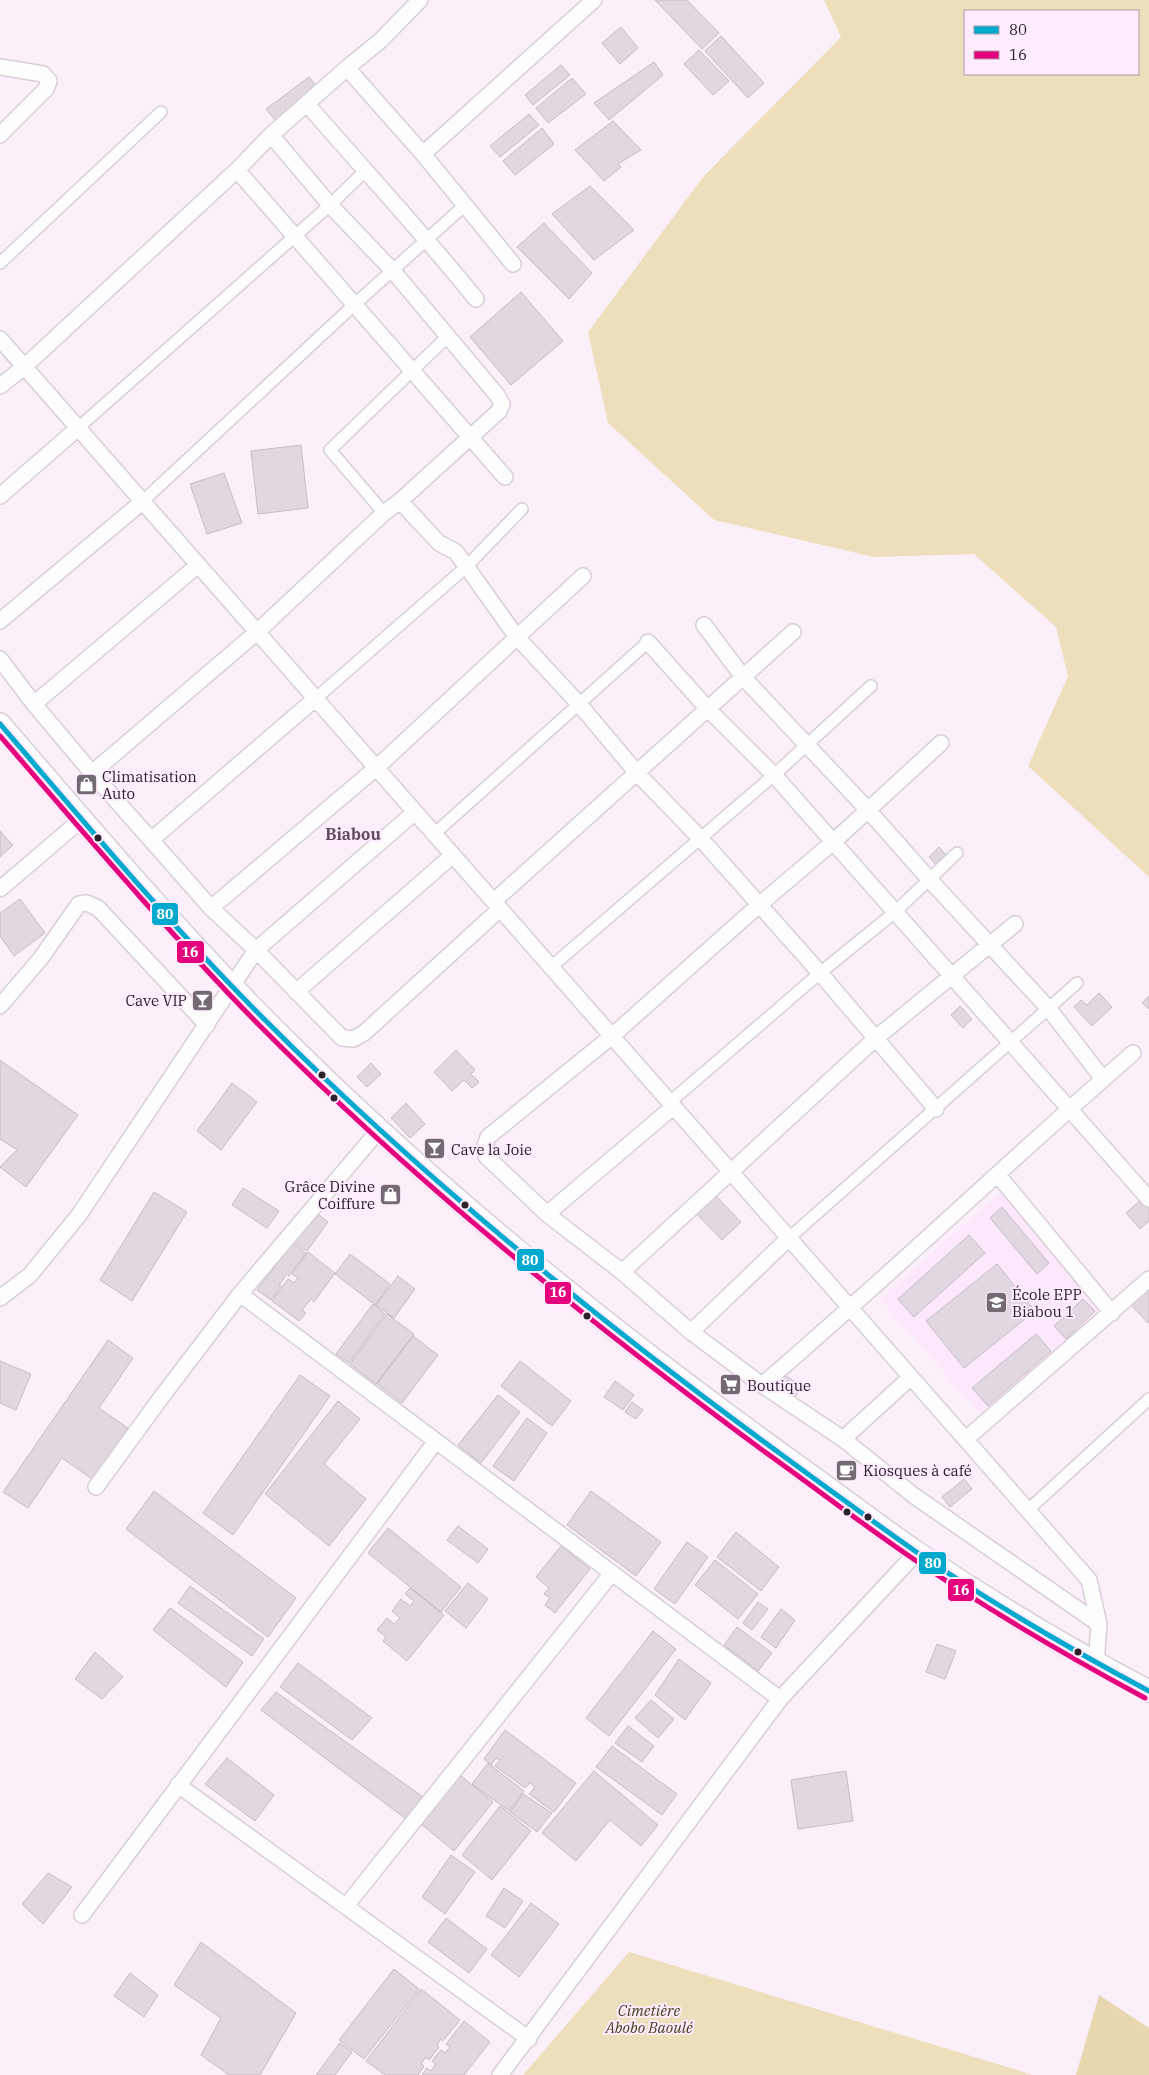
<svg xmlns="http://www.w3.org/2000/svg" width="1149" height="2075" font-family="'IBM Plex Serif',serif">
<style>
.built{fill:#fce7fb}
.green{fill:#eddebc;fill-rule:evenodd}
.forest{fill:#e8d7af}
.building{fill:#e1d7e0;stroke:#c5bcc4}
.lines{fill:none;stroke-linecap:round;stroke-linejoin:round}
.pedestrian-casing{stroke:#d8ced7;stroke-width:14}
.minor-casing{stroke:#d8ced7;stroke-width:18}
.secondary-casing{stroke:#d8ced7;stroke-width:24}
.pedestrian{stroke:#fefdfe;stroke-width:11}
.minor{stroke:#fefdfe;stroke-width:15}
.secondary{stroke:#fefdfe;stroke-width:21}
.bus-1-casing{stroke:#ffecfe;stroke-width:9}
.bus-2-casing{stroke:#ffecfe;stroke-width:9}
.bus-1{stroke:#00a9ce;stroke-width:5}
.bus-2{stroke:#e5007d;stroke-width:5}
.bus-dot{fill:#2b222b;stroke:#ffecfe;stroke-width:2}
.labels{text-anchor:middle;dominant-baseline:central;stroke-width:4;stroke-linejoin:round;paint-order:stroke}
.poi-label{font-size:15px;fill:#2b222b;stroke:#ffecfe;text-anchor:start}
.park-label{font-size:15px;font-style:italic;fill:#463d19;stroke:#ffecfe}
.neighbourhood-label{font-size:16px;font-weight:bold;fill:#604d60;stroke:#ffecfe}
.line-badge{stroke:#ffecfe;stroke-width:2}
.badge-label{font-size:14px;text-anchor:middle;font-weight:bold;fill:#fff}
</style>
<rect width="100%" height="100%" fill="#fbf0fa"/>
<path class="built" d="M1006 1187 1111 1308 985 1419 880 1299Z"/>
<path class="green" d="M824 0H1149V877L1028 766 1068 676 1056 627 974 554 874 557 714 520 608 423 588 332 703 177 841 37ZM965 11H1138V74H965Z
M629 1952 1004 2066 1033 2075H523Z"/>
<path class="forest" d="M1099 1995 1149 2028V2075H1076Z"/>
<path class="building" d="M655 0H687L719 33 702 49Z
M621 27 638 48 620 64 602 43Z
M721 36 764 83 748 98 705 51Z
M699 50 729 81 713 95 684 64Z
M654 62 663 75 609 120 594 103Z
M561 65 570 75 533 105 525 95Z
M309 77 323 94 281 127 266 109Z
M572 78 586 94 548 123 536 108Z
M529 114 539 125 500 157 490 146Z
M613 121 641 150 618 164 621 167 604 181 575 150Z
M542 128 554 144 515 175 503 161Z
M590 186 634 230 594 260 552 214Z
M544 223 592 273 569 299 517 247Z
M521 292 563 341 511 385 470 337Z
M301 445 308 508 258 514 251 451Z
M224 473 242 523 207 534 190 484Z
M0 831 13 845 0 857Z
M939 847 948 857 938 867 929 857Z
M20 899 45 933 14 956 0 936V913Z
M1099 993 1112 1007 1092 1026 1074 1007 1081 1000 1087 1005Z
M1149 996V1009L1142 1003Z
M960 1006 972 1019 963 1028 951 1015Z
M456 1050 475 1070 471 1074 479 1082 472 1088 464 1080 452 1091 434 1072Z
M0 1060 78 1115 26 1187 0 1167 17 1150 0 1139Z
M371 1063 381 1074 367 1087 357 1077Z
M232 1083 257 1102 221 1150 197 1131Z
M406 1103 425 1124 410 1138 391 1118Z
M243 1188 279 1211 267 1228 232 1205Z
M154 1192 187 1212 132 1301 100 1280Z
M714 1194 741 1222 722 1240 695 1212Z
M1142 1199 1149 1207V1221L1140 1229 1126 1213Z
M1002 1207 1049 1263 1037 1274 990 1218Z
M315 1212 328 1222 307 1251 294 1242Z
M969 1235 985 1253 914 1317 898 1299Z
M293 1243 306 1253 289 1276 287 1274 279 1285 281 1286 271 1300 257 1290Z
M308 1252 335 1273 314 1302 311 1299 302 1310 306 1313 299 1321 272 1301 288 1279 294 1283 298 1278 292 1274Z
M350 1254 390 1284 375 1305 335 1274Z
M997 1264 1035 1311 964 1368 926 1321Z
M398 1276 415 1289 394 1318 376 1305Z
M1149 1286V1322L1148 1323 1130 1304Z
M1083 1299 1095 1311 1066 1339 1054 1326Z
M373 1304 385 1314 349 1363 336 1354Z
M387 1314 414 1334 376 1384 350 1364Z
M1036 1334 1051 1351 988 1406 972 1388Z
M413 1336 438 1355 402 1403 377 1384Z
M108 1340 133 1358 99 1408 128 1428 92 1479 62 1458 28 1508 3 1492Z
M0 1361 31 1374 16 1410 0 1403Z
M520 1361 571 1401 552 1426 501 1386Z
M781 1372 802 1387 795 1397 774 1383Z
M300 1375 330 1396 233 1535 203 1513Z
M615 1381 634 1395 623 1410 604 1397Z
M498 1395 520 1412 481 1463 458 1445Z
M338 1401 360 1419 324 1464 366 1499 329 1546 265 1494Z
M632 1402 643 1410 636 1419 625 1412Z
M527 1418 547 1433 514 1481 493 1466Z
M964 1479 972 1489 950 1507 942 1497Z
M154 1491 296 1598 268 1637 126 1529Z
M591 1491 661 1542 636 1576 567 1525Z
M458 1526 488 1549 478 1563 447 1540Z
M388 1528 461 1587 441 1612 368 1553Z
M736 1532 779 1567 761 1591 717 1557Z
M687 1542 708 1557 675 1604 654 1589Z
M561 1546 590 1569 555 1613 545 1605 550 1598 544 1594 549 1588 536 1577Z
M715 1560 758 1594 738 1619 695 1585Z
M468 1583 488 1599 466 1628 445 1611Z
M190 1586 264 1639 252 1656 178 1603Z
M410 1588 444 1615 407 1661 383 1641 386 1637 377 1630 387 1618 394 1624 400 1618 392 1611 401 1599 410 1606 414 1601 405 1594Z
M758 1602 768 1609 752 1630 743 1623Z
M170 1608 243 1662 226 1687 153 1630Z
M781 1609 795 1620 776 1648 761 1637Z
M737 1627 772 1653 758 1671 724 1645Z
M653 1631 676 1649 609 1736 586 1718Z
M937 1644 956 1651 945 1679 926 1672Z
M95 1652 123 1677 102 1699 75 1679Z
M679 1659 711 1683 685 1720 655 1695Z
M298 1663 372 1718 352 1740 280 1687Z
M276 1692 423 1797 406 1819 261 1710Z
M651 1700 674 1719 658 1738 635 1718Z
M628 1726 654 1746 642 1762 615 1743Z
M505 1730 576 1783 554 1812 529 1794 535 1787 530 1783 525 1788 495 1766 500 1760 496 1758 491 1765 484 1759Z
M612 1746 677 1794 662 1815 596 1767Z
M227 1758 274 1795 255 1821 205 1784Z
M488 1763 524 1791 509 1811 472 1784Z
M594 1771 658 1825 641 1846 610 1820 576 1861 542 1833Z
M846 1771 853 1821 798 1829 791 1780Z
M460 1775 493 1802 454 1851 421 1824Z
M523 1794 552 1813 537 1832 510 1812Z
M500 1806 531 1831 492 1880 462 1855Z
M451 1855 475 1872 445 1914 422 1897Z
M48 1873 72 1887 43 1924 22 1904Z
M504 1888 523 1901 505 1928 486 1916Z
M531 1903 559 1924 519 1977 491 1955Z
M446 1918 487 1949 469 1973 428 1942Z
M201 1942 296 2013 260 2075H229L201 2055 221 2018 174 1985Z
M394 1969 419 1989 364 2059 339 2040Z
M130 1973 158 1995 144 2017 114 1996Z
M421 1989 460 2020 443 2041 441 2039 437 2045 439 2047 429 2060 426 2057 421 2064 424 2066 418 2075H385L366 2061Z
M464 2021 490 2042 464 2075H422L427 2068 431 2071 436 2064 432 2061 441 2050 445 2053 450 2047 446 2044Z
M340 2043 352 2052 335 2075H316Z"/>
<g class="lines">
<defs>
<path id="pedestrian" d="M0 263 161 112
M78 428 330 205 365 171
M142 502 355 304 464 206
M384 513 330 450 448 336
M315 699 466 567 522 509
M434 834 648 642
M551 967 774 775 871 686
M670 1102 820 973 895 912 957 853
M789 1238 1077 983
M1028 1510 1149 1399"/>
<path id="minor" d="M0 67 43 74 49 81 46 89 0 135
M347 68 423 154 513 264
M307 104C363 169 422 232 476 299
M423 154 594 0
M237 170 505 477
M0 339 1089 1580 1099 1624 1096 1664
M0 386 24 367 237 170 271 135 347 68 381 40 420 0
M0 496 78 428
M400 501 439 543 456 552 516 636 579 704 637 773 700 838 820 973 936 1109
M0 621 142 502
M704 625 743 677 868 810 929 879 1049 1009 1103 1079
M648 642 707 708 774 775 1149 1199
M0 659 34 704 92 773 211 908 256 950 342 1038 353 1039 364 1033 500 909
M34 704 198 565
M941 743 832 843 759 905 612 1036 488 1137 485 1146 486 1156 547 1214 622 1272 691 1332 762 1385 843 1439 913 1495 1099 1624
M92 773 257 632 384 513 400 501 499 411 502 404 497 395 393 271 330 205 271 135
M151 840 315 699
M0 889 82 819
M494 901 793 632
M211 908 376 768 583 576
M296 992 453 855
M0 1006 41 958 79 904 87 903 98 908 207 1025
M998 1175 1112 1313
M547 1214 673 1107
M622 1272 876 1038 1015 924
M240 1294 780 1699
M0 1298 30 1275 79 1215 256 950 415 812
M691 1332 789 1238
M762 1385C888 1277 1008 1162 1133 1053
M843 1439 911 1377
M966 1439 1149 1279
M96 1487 160 1399 240 1294 379 1130
M178 1785 529 2039
M346 1906 612 1573
M82 1915 436 1441
M500 2075 780 1699 917 1552"/>
<path id="secondary" d="M0 724C86 824 171 925 263 1018 426 1183 604 1326 792 1462 833 1491 873 1522 915 1551 990 1602 1068 1649 1149 1691"/>
</defs>
<use href="#pedestrian" class="pedestrian-casing"/>
<use href="#minor" class="minor-casing"/>
<use href="#secondary" class="secondary-casing"/>
<use href="#pedestrian" class="pedestrian"/>
<use href="#minor" class="minor"/>
<use href="#secondary" class="secondary"/>
<defs>
<path id="bus-1" d="M0 724C86 824 170 925 263 1018 419 1175 590 1314 767 1444 816 1480 865 1516 915 1551 990 1602 1068 1648 1149 1691"/>
<path id="bus-2" d="M0 736C84 833 167 931 257 1023 413 1181 586 1320 765 1452 814 1487 862 1524 912 1558 987 1609 1065 1655 1145 1698"/>
</defs>
<use href="#bus-1" class="bus-1-casing"/>
<use href="#bus-2" class="bus-2-casing"/>
<use href="#bus-1" class="bus-1"/>
<use href="#bus-2" class="bus-2"/>
</g>
<defs>
<symbol id="shop-square" viewBox="-11 -11 22 22"><rect x="-9" y="-9" width="18" height="18" rx="4" fill="#746a73" stroke="#ffecfe"/><path d="M-5-2.5h2.3a2.7 3.5 0 0 1 5.4 0H5L5.5 6h-11ZM-1.5-2.5h3a1.5 2.3 0 0 0-3 0Z" fill="#fff"/></symbol>
<symbol id="bar-square" viewBox="-11 -11 22 22"><rect x="-9" y="-9" width="18" height="18" rx="4" fill="#746a73" stroke="#ffecfe"/><path d="M-6-5H6L.8 .8V4.5H3.5V6h-7V4.5H-.8V.8Z" fill="#fff"/></symbol>
<symbol id="school-square" viewBox="-11 -11 22 22"><rect x="-9" y="-9" width="18" height="18" rx="4" fill="#746a73" stroke="#ffecfe"/><path d="M0-5L7-2L0 1L-7-2ZM-4 1L0 2.5L4 1V4Q0 6-4 4Z" fill="#fff"/></symbol>
<symbol id="supermarket-square" viewBox="-11 -11 22 22"><rect x="-9" y="-9" width="18" height="18" rx="4" fill="#746a73" stroke="#ffecfe"/><path d="M-6-5.5h2.5l.6 2H6L4.5 2H-2.5L-4.4-4H-6ZM-1.5 3.2a1.3 1.3 0 1 0 .1 0ZM3 3.2a1.3 1.3 0 1 0 .1 0Z" fill="#fff"/></symbol>
<symbol id="cafe-square" viewBox="-11 -11 22 22"><rect x="-9" y="-9" width="18" height="18" rx="4" fill="#746a73" stroke="#ffecfe"/><path d="M-5.5-4.5H6V0H3Q3 3.5 0 3.5H-2.5Q-5.5 3.5-5.5 0ZM3-3.2v2h1.7v-2ZM-6 4.5H4V6H-6Z" fill="#fff"/></symbol>
</defs>
<g fill-rule="evenodd">
<use href="#shop-square" x="74" y="772" width="25" height="25"/>
<use href="#bar-square" x="190" y="988" width="25" height="25"/>
<use href="#bar-square" x="422" y="1136" width="25" height="25"/>
<use href="#shop-square" x="378" y="1182" width="25" height="25"/>
<use href="#school-square" x="984" y="1290" width="25" height="25"/>
<use href="#supermarket-square" x="718" y="1372" width="25" height="25"/>
<use href="#cafe-square" x="834" y="1458" width="25" height="25"/>
</g>
<g class="bus-dot">
<circle cx="98" cy="838" r="4.5"/>
<circle cx="322" cy="1075" r="4.5"/>
<circle cx="334" cy="1098" r="4.5"/>
<circle cx="465" cy="1205" r="4.5"/>
<circle cx="587" cy="1316" r="4.5"/>
<circle cx="847" cy="1512" r="4.5"/>
<circle cx="868" cy="1517" r="4.5"/>
<circle cx="1078" cy="1652" r="4.5"/>
</g>
<g class="labels">
<g class="poi-label">
<text x="102" y="776">Climatisation<tspan x="102" dy="17">Auto</tspan></text>
<text x="187" y="1000" text-anchor="end">Cave VIP</text>
<text x="451" y="1149">Cave la Joie</text>
<text x="375" y="1186" text-anchor="end">Grâce Divine<tspan x="375" dy="17">Coiffure</tspan></text>
<text x="1012" y="1294">École EPP<tspan x="1012" dy="17">Biabou 1</tspan></text>
<text x="747" y="1385">Boutique</text>
<text x="863" y="1470">Kiosques à café</text>
</g>
<g class="park-label">
<text x="649" y="2010">Cimetière<tspan x="649" dy="17">Abobo Baoulé</tspan></text>
</g>
<g class="neighbourhood-label">
<text x="353" y="834">Biabou</text>
</g>
</g>
<g class="line-badge">
<rect x="151" y="902" width="28" height="24" rx="5" fill="#00a9ce"/>
<rect x="176" y="940" width="29" height="24" rx="5" fill="#e5007d"/>
<rect x="516" y="1248" width="29" height="24" rx="5" fill="#00a9ce"/>
<rect x="544" y="1281" width="28" height="24" rx="5" fill="#e5007d"/>
<rect x="918" y="1551" width="29" height="24" rx="5" fill="#00a9ce"/>
<rect x="947" y="1578" width="28" height="24" rx="5" fill="#e5007d"/>
</g>
<g class="badge-label">
<text x="165" y="919">80</text>
<text x="190" y="957">16</text>
<text x="530" y="1265">80</text>
<text x="558" y="1297">16</text>
<text x="933" y="1568">80</text>
<text x="961" y="1595">16</text>
</g>
<rect x="964" y="10" width="175" height="65" fill="#ffecfe" stroke="#aa9baa"/>
<rect x="974" y="26" width="25" height="8" fill="#00a9ce" stroke="#aa9baa"/>
<text x="1009" y="35" font-size="15" fill="#2b222b">80</text>
<rect x="974" y="51" width="25" height="8" fill="#e5007d" stroke="#aa9baa"/>
<text x="1009" y="60" font-size="15" fill="#2b222b">16</text>
</svg>
